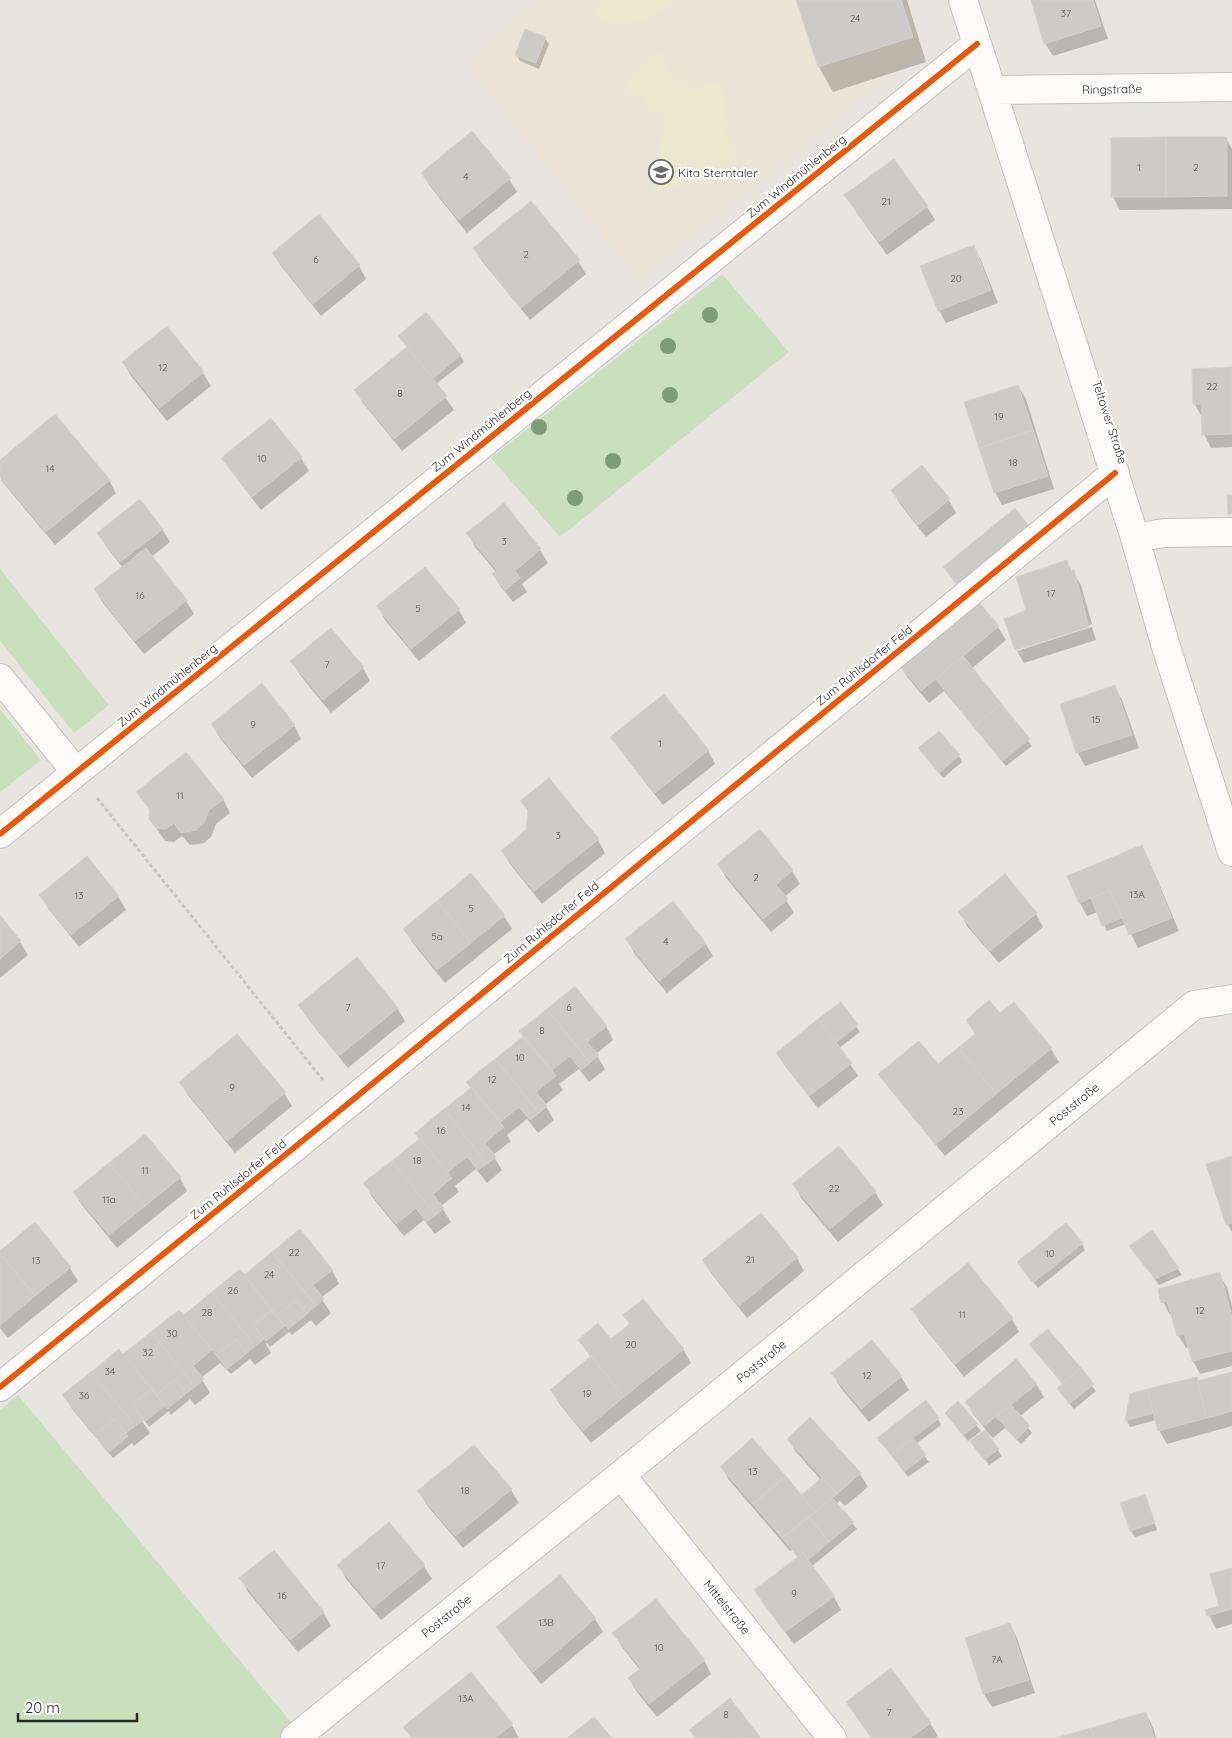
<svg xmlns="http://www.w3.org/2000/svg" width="1232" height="1738" font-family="Quicksand,sans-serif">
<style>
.education{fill:#eae5d6}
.green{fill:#c8e0bc}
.sand{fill:#ebe8d0}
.shadow{fill:#0003}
.building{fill:#cdcbc7;stroke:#d3d1cc}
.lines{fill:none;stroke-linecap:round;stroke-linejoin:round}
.minor-casing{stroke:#c2c1c0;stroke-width:30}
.path{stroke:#c6c6c5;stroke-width:3;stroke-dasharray:4 2.5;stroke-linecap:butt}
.minor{stroke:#fcfbfa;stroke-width:28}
.cycleway-casing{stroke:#fff;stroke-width:9}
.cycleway{stroke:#e8590c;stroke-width:6}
.tree{fill:#7e9c77}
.labels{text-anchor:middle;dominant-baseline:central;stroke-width:4.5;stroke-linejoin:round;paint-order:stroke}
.number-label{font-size:10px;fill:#545453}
.street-label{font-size:12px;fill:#2a2a2a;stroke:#fff}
.poi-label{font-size:12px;fill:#2a2a2a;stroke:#fff;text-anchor:start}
</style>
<rect width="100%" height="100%" fill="#e8e5e0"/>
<path class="education" d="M536 0H909L924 49 638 280 466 64Z"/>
<path class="green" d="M722 274 789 352 560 537 491 458Z
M0 569 109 705 74 733 0 641Z
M0 709 41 760 0 792Z
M18 1395 296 1728 280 1738H0V1410Z"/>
<path class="sand" d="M608 0H677L662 11 643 21 622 23 606 22 591 14Z
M658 51 664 54 666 67 675 81 682 74 691 91 711 82 723 85 727 122 725 134 734 143 736 155 721 165 687 184 652 193 665 112 648 109 645 104 643 96 634 93 626 96 627 79Z"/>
<path class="shadow" d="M798 0H907L926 62 833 92 819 67Z
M1032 0H1095L1108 39 1053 56 1045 43Z
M545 38 549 44 539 69 520 61 517 55Z
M1226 138 1232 149V209L1120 210 1113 197Z
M893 161 927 207 935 220 887 255 854 209 846 196Z
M422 173 509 179 517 192 467 233 430 186Z
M318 216 359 266 366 279 321 316 281 266 273 253Z
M973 246 981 260 998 303 946 323 939 310Z
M474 248 578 261 586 274 530 320 482 261Z
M167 328 203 373 211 386 167 421 131 376 124 363Z
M400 336 460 355 464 362 436 384 454 410 402 451 363 403 355 390 408 348Z
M1232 369V447L1211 448 1204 434 1202 417 1194 403Z
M1018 386 1026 399 1054 489 1002 505 995 492Z
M271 420 301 458 309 471 261 510 231 471 223 458Z
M0 461 109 480 116 493 55 545 1 480Z
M892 490 949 500 956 513 926 537 900 504Z
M504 505 540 550 548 563 522 584 527 592 513 602 501 587 493 574 496 572 475 547 468 534Z
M1028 526 966 596 953 580 945 567Z
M162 529 170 542 151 557 186 601 194 614 144 654 103 603 95 590 123 568 106 546 98 533Z
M1066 561 1081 585 1092 624 1017 648V651L1006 619 1027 611Z
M977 601 998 627 1006 640 971 669 1032 746 1006 766 944 691 929 703 908 678 900 665Z
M378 606 459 610 466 623 419 661 385 620Z
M1092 627 1096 640 1024 663 1017 651Z
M331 630 363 668 370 681 331 713 300 675 292 661Z
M1115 687 1122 700 1139 748 1085 766 1078 753 1062 704Z
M212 724 294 725 301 739 252 778 220 738Z
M612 737 708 750 715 764 663 805 620 750Z
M920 749 959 756 962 762 943 778Z
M549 780 598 840 605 853 542 904 510 864 502 851 527 831 529 813 522 801Z
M138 792 223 799 230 813 216 824 211 837 204 843 190 845 182 836 174 842 165 841 150 819 151 812Z
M759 831 792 871 800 884 784 897 794 913 771 932 726 878 719 864Z
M1141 846 1149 860 1179 931 1138 948 1126 924 1107 931 1098 912 1087 916 1080 903 1069 877Z
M471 875 504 916 512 929 445 983 412 942 405 929Z
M40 895 118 896 126 910 79 947 48 908Z
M960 912 1036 914 1043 927 999 963 967 926Z
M0 917 20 942 28 955 0 978Z
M627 939 705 943 713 956 667 993 634 953Z
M1014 1003 1051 1049 1059 1062 945 1156 888 1087 880 1074 938 1066 976 1035 967 1020 1000 1015Z
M840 1004 860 1032 839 1048 858 1076 818 1108 785 1066 777 1053Z
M300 1006 397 1008 405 1021 348 1068 308 1019Z
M606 1026 613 1040 596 1054 605 1069 589 1082 579 1069 559 1084 563 1090 545 1105 554 1120 538 1133 527 1119 507 1135 511 1141 493 1155 502 1170 487 1183 476 1169 455 1186 459 1192 441 1206 451 1222 435 1234 424 1220 404 1236 372 1197 365 1184 420 1140 416 1133 472 1089 468 1082 524 1037 520 1031Z
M180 1082 284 1093 292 1106 235 1153 188 1095Z
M839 1148 875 1192 883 1205 838 1242 801 1198 794 1184Z
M1232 1157V1232L1228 1225 1208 1165Z
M180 1178 187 1191 117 1248 82 1205 74 1192Z
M761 1214 797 1258 804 1271 747 1318 711 1273 703 1260Z
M35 1224 70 1268 78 1281 8 1338 0 1328V1252Z
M1152 1232 1182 1275 1159 1285 1130 1246Z
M1082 1244 1085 1250 1038 1288 1018 1263Z
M332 1270 339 1284 321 1298 331 1313 316 1326 311 1320 292 1335 289 1332 270 1347 267 1343 266 1344 271 1353 255 1365 250 1359 231 1374 220 1363 201 1378 210 1393 195 1405 190 1399 171 1415 169 1411 149 1427 144 1420 142 1421 150 1433 134 1446 132 1443 113 1458 72 1409 64 1396 184 1316 240 1271 244 1276Z
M1219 1274 1227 1287 1232 1306V1366L1200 1374 1193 1361 1189 1347 1186 1348 1178 1335 1172 1315H1170L1163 1302Z
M913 1309 1012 1319 1019 1332 964 1377 920 1322Z
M1047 1330 1096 1391 1074 1409 1062 1394V1384L1031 1344Z
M580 1340 611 1341 683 1349 691 1363 591 1443 559 1403 551 1390 591 1358Z
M1232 1373V1426L1167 1444 1159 1430 1156 1420 1130 1427 1127 1421 1131 1395 1196 1378 1198 1382Z
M833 1374 901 1377 909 1390 869 1422 840 1387Z
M1036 1384 1044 1397 1019 1417 1032 1433 1021 1444 1005 1428 993 1438 987 1432 986 1433 1002 1456 989 1465 972 1441 986 1430 974 1415 966 1402Z
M958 1402 981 1431 968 1441 946 1414Z
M810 1419 860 1474 868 1487 845 1506 840 1501 836 1504 857 1529 811 1567 834 1597 841 1610 794 1644 763 1603 755 1590 799 1558 792 1550 790 1551 729 1480 722 1467 805 1502 821 1480 796 1452 788 1439Z
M938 1419 941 1425 916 1444 929 1462 908 1477 879 1439Z
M474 1446 511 1490 519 1503 463 1548 426 1504 419 1491Z
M1145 1496 1157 1530 1135 1537 1131 1531Z
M389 1524 424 1566 432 1579 381 1620 346 1579 339 1565Z
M1232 1569V1624L1216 1629 1207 1611 1221 1606Z
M241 1578 323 1612 331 1626 298 1652 248 1592Z
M595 1619 603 1632 541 1684 506 1640 498 1627Z
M1010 1624 1017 1638 1035 1693 992 1707 984 1694 966 1639Z
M614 1634 704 1660 711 1674 657 1717 637 1692 629 1679 640 1670 622 1647Z
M730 1700 760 1738H695L691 1730Z
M847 1703 930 1723 938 1736 936 1738H871Z
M1146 1713 1153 1727 1156 1738H1060Z
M512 1725 519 1738H411L405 1728Z"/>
<path class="building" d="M796 0H901L913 37 818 67Z
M1031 0H1093L1101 26 1044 44Z
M525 29 546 37 536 63 515 55Z
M472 131 511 178 459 220 421 173Z
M1166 137V197H1111V138Z
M1166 137H1227V196L1166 197Z
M894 159 928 206 879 242 844 195Z
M531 201 580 260 521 308 473 248Z
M319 214 360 265 313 304 272 253Z
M974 245 991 290 938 311 920 266Z
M426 312 461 355 433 378 398 336Z
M167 326 204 372 159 408 122 362Z
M407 347 447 396 394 439 354 390Z
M1232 367V434L1202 435 1201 404H1193L1192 369Z
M1018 385 1033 430 979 448 964 402Z
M55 414 110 480 46 532 0 477V460Z
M271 418 302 457 252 497 221 458Z
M1033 430 1048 476 994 493 979 448Z
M922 465 950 499 918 525 891 490Z
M1227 495H1232V514H1228Z
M140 499 163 529 120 562 97 533Z
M504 503 541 549 515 571 520 578 505 590 492 574 497 570 466 533Z
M1015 508 1029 526 957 584 943 567Z
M146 548 187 600 135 641 94 589Z
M1067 560 1070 571 1074 570 1089 627 1015 650 1004 619 1026 610 1016 577Z
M425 567 460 609 411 649 376 606Z
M977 600 999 626 921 691 899 665Z
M331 628 364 667 323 700 290 661Z
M963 656 1001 703 974 727 936 679Z
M262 683 295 725 244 765 211 724Z
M1115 685 1132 735 1076 753 1060 704Z
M664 694 709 750 655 793 610 737Z
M1001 703 1030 739 1002 761 974 727Z
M939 731 960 755 939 773 918 748Z
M186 752 224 799 209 810 204 823 196 830 181 833 174 823 166 829 156 828 149 819 150 809 136 792Z
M549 778 599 839 534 891 501 851 526 830 528 810 520 801Z
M760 829 793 870 776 885 788 899 763 919 717 864Z
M1142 845 1172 918 1129 935 1110 890 1079 903 1067 876Z
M87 856 119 896 71 935 39 895Z
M471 873 505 915 471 943 437 901Z
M1005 874 1037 913 990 951 958 912Z
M1110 890 1122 918 1102 926 1091 898Z
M437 901 471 943 437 970 403 929Z
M673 901 706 943 659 981 625 939Z
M0 915 21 941 0 959Z
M357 957 398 1008 339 1056 298 1005Z
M575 986 607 1026 587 1042 599 1055 590 1063 547 1009Z
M989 1000 1000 1013 1014 1002 1052 1048 996 1094 958 1048 976 1033 966 1020Z
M841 1002 858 1025 836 1042 818 1019Z
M547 1009 590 1063 581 1070 570 1056 551 1071 519 1031Z
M818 1019 852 1063 809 1096 776 1053Z
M237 1034 286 1092 227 1141 179 1082Z
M524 1036 556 1076 536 1092 547 1106 539 1113 495 1059Z
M919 1041 938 1064 958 1048 996 1094 936 1144 878 1074Z
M495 1059 539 1113 530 1120 519 1107 500 1122 466 1082Z
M472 1087 504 1127 485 1143 496 1157 487 1164 444 1109Z
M444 1109 487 1164 478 1170 467 1157 448 1172 415 1133Z
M145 1134 181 1177 145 1206 109 1163Z
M420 1138 452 1178 433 1194 444 1208 436 1215 392 1161Z
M839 1146 876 1191 830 1229 792 1184Z
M1232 1156V1223L1226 1225 1206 1164Z
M392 1161 436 1215 426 1222 416 1208 396 1224 363 1183Z
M109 1163 145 1206 109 1235 73 1192Z
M761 1213 798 1257 739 1306 702 1260Z
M35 1222 71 1267 35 1296 0 1253V1251Z
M1066 1223 1083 1243 1033 1283 1017 1262Z
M300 1229 333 1270 313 1285 324 1299 316 1306 272 1252Z
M1152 1230 1179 1268 1155 1279 1129 1246Z
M272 1252 316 1306 307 1314 296 1300 276 1316 244 1275Z
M0 1253 35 1296 0 1325Z
M968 1263 1013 1318 955 1364 911 1309Z
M240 1269 272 1310 253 1325 264 1339 255 1346 212 1292Z
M1220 1272 1232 1317V1351L1192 1361 1184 1333 1177 1336 1167 1301 1161 1303 1158 1289Z
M212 1292 255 1346 247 1353 236 1339 216 1355 184 1315Z
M643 1299 684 1349 624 1397 578 1340 598 1323 611 1339 630 1324 623 1315Z
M296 1300 307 1314 288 1329 276 1316Z
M179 1310 212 1350 193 1366 204 1379 195 1387 151 1332Z
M272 1310 285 1326 266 1341 253 1325Z
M1048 1329 1081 1368 1062 1383 1029 1344Z
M151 1332 195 1387 187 1393 175 1380 156 1395 123 1354Z
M236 1339 247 1353 227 1369 216 1355Z
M872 1340 902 1376 861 1409 831 1373Z
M119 1349 152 1389 132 1405 143 1420 135 1426 91 1372Z
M591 1356 624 1397 583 1431 550 1390Z
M1016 1359 1037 1384 984 1426 965 1402Z
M1081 1368 1094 1384 1069 1404 1057 1388Z
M91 1372 135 1426 126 1433 115 1419 95 1435 62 1395Z
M1232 1372V1411L1207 1418 1197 1381Z
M1197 1377 1207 1418 1158 1431 1147 1389Z
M175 1380 187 1393 167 1409 156 1395Z
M152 1389 165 1406 145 1421 132 1405Z
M1147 1389 1153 1413 1125 1421 1130 1394Z
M926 1400 939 1418 891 1455 877 1438Z
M958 1401 978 1424 963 1435 945 1413Z
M1011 1405 1030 1426 1017 1439 996 1417Z
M810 1417 861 1473 837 1494 787 1439Z
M115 1419 128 1436 108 1453 95 1435Z
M985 1430 999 1449 984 1460 970 1441Z
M752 1438 786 1476 753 1504 720 1467Z
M913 1438 926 1455 904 1472 891 1455Z
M474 1445 512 1489 455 1536 417 1491Z
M786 1476 815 1512 782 1538 753 1504Z
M822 1478 837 1494 815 1512 801 1495Z
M1145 1494 1155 1523 1130 1531 1120 1503Z
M832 1498 854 1522 829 1542 809 1517Z
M809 1517 829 1542 808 1560 803 1553 798 1557 782 1538Z
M389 1522 425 1565 373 1608 337 1565Z
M274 1550 324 1612 290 1640 239 1578Z
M803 1553 835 1596 785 1632 754 1590Z
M1232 1568V1609L1207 1616 1205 1610 1219 1606 1210 1574Z
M560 1575 596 1618 533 1672 496 1627Z
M656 1599 705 1660 649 1704 628 1678 641 1668 612 1633Z
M1010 1623 1029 1680 983 1694 965 1638Z
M891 1668 931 1723 910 1738H872L846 1702Z
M471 1672 513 1724 495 1738H412L403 1727Z
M730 1698 760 1737 696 1738 689 1730Z
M1146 1712 1154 1738H1094L1091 1728Z
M594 1717 612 1738H567Z
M1091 1728 1094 1738H1056Z"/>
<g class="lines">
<defs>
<path id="minor" d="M963 0 1135 538 1166 647 1232 852
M992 90 1232 87
M1135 538 1164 533 1232 532
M0 678 76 772
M0 834 977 44
M0 1387 344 1107 1115 473
M621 1475 832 1738
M295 1738 621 1475 1194 1005 1232 999"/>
</defs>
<use href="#minor" class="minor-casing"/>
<path class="path" d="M97 798 323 1080"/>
<use href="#minor" class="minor"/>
<defs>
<path id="cycleway" d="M0 834 977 44
M0 1387 344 1107 1115 473"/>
</defs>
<use href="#cycleway" class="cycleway-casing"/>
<use href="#cycleway" class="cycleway"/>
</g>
<g class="tree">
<circle cx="710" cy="315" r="8"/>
<circle cx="668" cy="346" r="8"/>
<circle cx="670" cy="395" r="8"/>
<circle cx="539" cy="427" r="8"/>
<circle cx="613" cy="461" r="8"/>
<circle cx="575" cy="498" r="8"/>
</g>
<defs>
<symbol id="school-ring" viewBox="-11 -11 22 22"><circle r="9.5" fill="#fff" stroke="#6c6b6a" stroke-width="1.5"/><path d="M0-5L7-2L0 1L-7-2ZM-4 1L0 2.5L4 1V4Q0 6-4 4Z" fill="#6c6b6a"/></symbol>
</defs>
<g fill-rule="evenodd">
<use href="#school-ring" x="647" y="158" width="28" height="28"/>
</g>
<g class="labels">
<g class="number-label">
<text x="1066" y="13">37</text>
<text x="855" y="18">24</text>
<text x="1139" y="167">1</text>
<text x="1196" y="167">2</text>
<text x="466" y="176">4</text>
<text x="886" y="201">21</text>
<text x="526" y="254">2</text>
<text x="316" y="259">6</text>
<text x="956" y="278">20</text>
<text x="163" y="367">12</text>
<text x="1212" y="386">22</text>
<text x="400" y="393">8</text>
<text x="999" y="416">19</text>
<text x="262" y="458">10</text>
<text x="1013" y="462">18</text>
<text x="50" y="468">14</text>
<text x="504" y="541">3</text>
<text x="1051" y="593">17</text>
<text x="140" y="595">16</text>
<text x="418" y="608">5</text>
<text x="327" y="664">7</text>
<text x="1096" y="719">15</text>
<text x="253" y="724">9</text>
<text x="660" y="743">1</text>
<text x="180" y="795">11</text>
<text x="558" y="835">3</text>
<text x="756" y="877">2</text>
<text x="1137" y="894">13A</text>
<text x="79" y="895">13</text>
<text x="471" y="908">5</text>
<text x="437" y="936">5a</text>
<text x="666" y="941">4</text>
<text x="348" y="1007">7</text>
<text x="569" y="1007">6</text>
<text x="542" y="1030">8</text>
<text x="520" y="1057">10</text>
<text x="492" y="1079">12</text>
<text x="232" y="1087">9</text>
<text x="466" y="1107">14</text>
<text x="958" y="1111">23</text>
<text x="441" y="1130">16</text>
<text x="417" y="1160">18</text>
<text x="145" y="1170">11</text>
<text x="834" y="1188">22</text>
<text x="109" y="1199">11a</text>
<text x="294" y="1252">22</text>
<text x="1050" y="1253">10</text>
<text x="750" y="1259">21</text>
<text x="36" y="1260">13</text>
<text x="269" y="1274">24</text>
<text x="233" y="1290">26</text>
<text x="1200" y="1310">12</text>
<text x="207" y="1312">28</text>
<text x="962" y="1314">11</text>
<text x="172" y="1333">30</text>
<text x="631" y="1344">20</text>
<text x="148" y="1352">32</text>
<text x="110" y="1371">34</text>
<text x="867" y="1375">12</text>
<text x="587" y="1393">19</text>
<text x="84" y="1395">36</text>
<text x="753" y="1471">13</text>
<text x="465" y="1490">18</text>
<text x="381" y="1565">17</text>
<text x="794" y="1593">9</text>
<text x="282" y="1595">16</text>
<text x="546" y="1622">13B</text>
<text x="659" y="1647">10</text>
<text x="997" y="1659">7A</text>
<text x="466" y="1698">13A</text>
<text x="889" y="1712">7</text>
<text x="726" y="1714">8</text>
</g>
<g class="street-label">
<text transform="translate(1112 89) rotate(-1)">Ringstraße</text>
<text transform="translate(796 176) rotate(-39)">Zum Windmühlenberg</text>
<text transform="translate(1110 422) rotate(72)">Teltower Straße</text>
<text transform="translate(481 430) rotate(-39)">Zum Windmühlenberg</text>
<text transform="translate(864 665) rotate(-39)">Zum Ruhlsdorfer Feld</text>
<text transform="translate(167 685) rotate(-39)">Zum Windmühlenberg</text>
<text transform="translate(551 922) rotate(-40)">Zum Ruhlsdorfer Feld</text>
<text transform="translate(1074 1104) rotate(-39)">Poststraße</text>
<text transform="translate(238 1179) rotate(-39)">Zum Ruhlsdorfer Feld</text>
<text transform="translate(761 1361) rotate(-39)">Poststraße</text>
<text transform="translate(727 1607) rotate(51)">Mittelstraße</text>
<text transform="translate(446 1616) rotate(-39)">Poststraße</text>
</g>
<g class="poi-label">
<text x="678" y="172">Kita Sterntaler</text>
</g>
</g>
<path d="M18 1713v8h119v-8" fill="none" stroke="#2a2a2a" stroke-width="2.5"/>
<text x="25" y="1713" font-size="15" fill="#2a2a2a" stroke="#ffffff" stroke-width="4" paint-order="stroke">20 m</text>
</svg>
